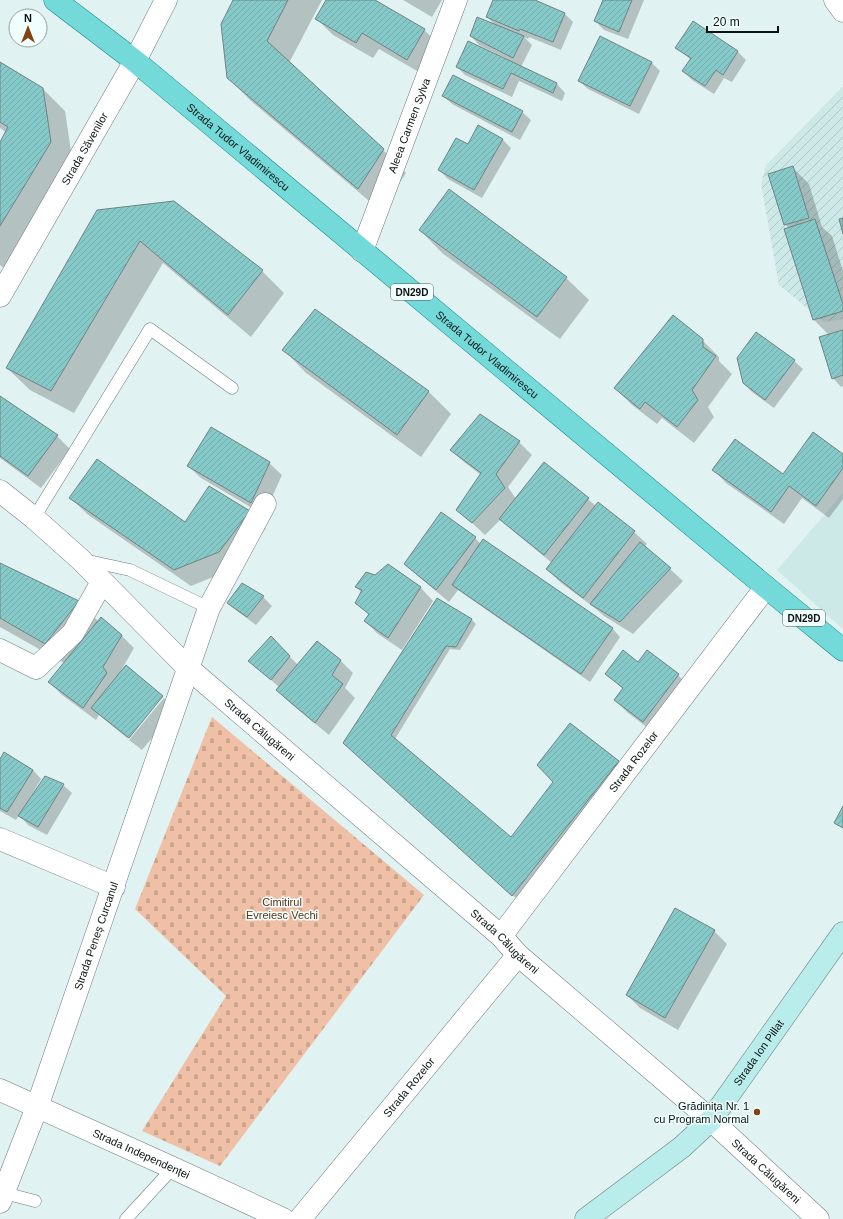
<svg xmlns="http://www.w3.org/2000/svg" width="843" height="1219" font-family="Helvetica,sans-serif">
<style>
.built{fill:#cce9e7}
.industrial{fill:url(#industrial-furrows)}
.cemetery{fill:url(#cemetery-stones)}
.shadow{fill:#0003}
.building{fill:url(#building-hatch);stroke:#728382}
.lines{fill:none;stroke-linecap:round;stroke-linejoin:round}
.service-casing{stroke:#6c7d7c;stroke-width:13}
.minor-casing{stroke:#6c7d7c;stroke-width:23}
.tertiary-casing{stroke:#6c7d7c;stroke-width:23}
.secondary-casing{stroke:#6c7d7c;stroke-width:23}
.primary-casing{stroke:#138482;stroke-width:23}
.service{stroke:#fff;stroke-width:12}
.minor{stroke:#fff;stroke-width:22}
.tertiary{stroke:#fff;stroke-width:22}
.secondary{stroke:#b9edec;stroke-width:22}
.primary{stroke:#74dad9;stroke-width:22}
.poi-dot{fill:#844111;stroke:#f0fffe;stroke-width:1.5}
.labels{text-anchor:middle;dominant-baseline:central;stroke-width:3;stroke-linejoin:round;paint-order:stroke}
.shield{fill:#f0fffe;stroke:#505959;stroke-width:1}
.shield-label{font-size:10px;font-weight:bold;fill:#0c1212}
.street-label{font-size:11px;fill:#0c1212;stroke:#f0fffe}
.park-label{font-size:11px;fill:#613213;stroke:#f0fffe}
.poi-label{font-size:11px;fill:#0c1212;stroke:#f0fffe;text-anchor:end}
</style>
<defs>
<pattern id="industrial-furrows" width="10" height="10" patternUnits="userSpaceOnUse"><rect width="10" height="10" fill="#cce9e7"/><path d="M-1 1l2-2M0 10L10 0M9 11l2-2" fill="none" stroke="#aec7c5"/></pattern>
<pattern id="cemetery-stones" width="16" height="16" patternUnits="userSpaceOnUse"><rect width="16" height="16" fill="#efc0a5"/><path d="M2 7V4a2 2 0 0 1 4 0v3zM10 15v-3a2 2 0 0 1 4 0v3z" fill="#cca48d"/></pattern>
<pattern id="building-hatch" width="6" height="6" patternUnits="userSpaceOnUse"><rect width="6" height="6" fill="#85cac8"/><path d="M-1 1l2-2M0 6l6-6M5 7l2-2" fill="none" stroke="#72acab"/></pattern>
</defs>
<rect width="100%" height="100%" fill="#e0f2f1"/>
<path class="built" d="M843 493V629L777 570Z"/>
<path class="industrial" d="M843 87V319L824 322 779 285 761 184 766 165Z"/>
<path class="cemetery" d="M212 717 424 895 220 1166 142 1131 226 996 135 909Z"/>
<path class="shadow" d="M234 0H322L289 63 383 150 406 173 381 211 251 101 228 78Z
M327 0H373L424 30 441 46 424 75 379 49 373 58 333 35 316 18Z
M403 0H442L432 17Z
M494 0H532L565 14 573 22 561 50 529 37 528 39 524 37 532 45 521 67 557 84 565 93 562 101 519 81 512 97 465 75 457 67 506 60 507 59 479 45 471 36 495 25 487 17Z
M604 0H644L628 39 604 30 595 21Z
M693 23 738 52 746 60 732 82 724 78 714 94 692 80 683 71 691 60 677 48Z
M651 62 660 71 639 114 588 89 579 81Z
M0 63 42 88 65 111 73 165 8 272 0 265V143L6 132 0 128Z
M443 96 522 112 531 120 520 140 452 104Z
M502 139 511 148 482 198 448 179 439 170Z
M792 167 809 184 822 227 832 236 843 271V386L841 387 833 378 829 335 814 320 785 230 789 228 785 224Z
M449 191 566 278 589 300 560 339 442 253 420 230Z
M98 211 262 271 284 293 251 337 163 263 74 413 30 390 7 368Z
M702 340 719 357V361L732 374 708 407 714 417 694 443 662 418 657 424 632 405 615 388Z
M284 350 429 392 451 414 421 457 306 373Z
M794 361 803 369 774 408 752 392 743 383Z
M0 397 57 436 70 449 41 488 0 458Z
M519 442 532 455 508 487 516 499 545 464 596 506 634 532 647 544 644 547 670 569 683 581 633 634 604 616 596 609 560 582 547 569 552 563 513 531 501 519 485 535 457 509 481 475 464 462 451 450Z
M843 455V499L829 518 802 498 784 524 726 483 714 470 783 475Z
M269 463 282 475 264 515 201 478 188 466Z
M71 498 185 524 250 512 266 528 235 568 191 586 87 514Z
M441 513 475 538 481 544 612 628 620 637 590 682 458 590 449 602 418 576 405 564Z
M0 564 79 602 98 621 121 635 134 648 118 676 162 697 127 738 99 715 96 720 62 695 49 682 64 663 0 627Z
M388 565 421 588 433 601 402 650 378 634 365 621 369 615 357 603 362 593 356 587 375 576Z
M242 584 263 597 272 606 256 625 237 611 228 603Z
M437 599 472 620 476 624 460 650 450 649 395 739 511 838 554 782 618 762 622 766 517 899 349 747Z
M271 638 298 665 340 660 353 673 345 688 355 698 329 735 290 703 277 690 280 688 250 661Z
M647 651 678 675 691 688 656 734 628 713 615 700 623 689 607 674 638 663Z
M164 698 175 710 142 750 129 740Z
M0 761 33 770 41 779 28 801 29 802 63 785 72 793 47 835 28 825 19 815 16 820 0 811Z
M714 931 727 944 678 1030 640 1008 627 995Z"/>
<path class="building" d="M233 0H288L267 41 384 149 358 189 227 78 221 24Z
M326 0H375L425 29 407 60 362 33 356 43 315 19Z
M493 0H535L565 13 553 42 520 29 519 31 486 17Z
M603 0H632L619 32 594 21Z
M477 17 524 36 513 58 470 36Z
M693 21 738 51 723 75 716 70 705 86 682 71 691 58 675 48Z
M600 36 652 62 630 106 578 81Z
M468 41 557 83 553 93 511 73 503 89 456 67Z
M0 62 43 88 51 142 0 226V142L8 127 0 122Z
M453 75 523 111 512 132 442 96Z
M478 125 503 139 474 190 438 170 456 138 468 144Z
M793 166 809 218 784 225 768 174Z
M449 189 567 277 537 317 419 230Z
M174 201 263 270 228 315 140 241 51 391 6 368 97 210Z
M843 218V234L839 219Z
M815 219 843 304V311L813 320 784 229Z
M315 309 429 391 397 435 282 350Z
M673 315 703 339V347L716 356 692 390 698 400 677 427 645 402 640 409 614 388Z
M843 330V375L832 379 819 337Z
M756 332 795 360 765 400 743 383 737 358Z
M0 396 58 435 28 476 0 456Z
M480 414 520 441 496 474 505 488 472 523 456 510 481 473 450 450Z
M211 427 270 462 251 503 187 466Z
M813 432 843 454V468L816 506 789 486 771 512 712 470 735 439 783 474Z
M97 459 185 522 209 486 250 511 219 552 174 570 69 498Z
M544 462 589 498 544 555 499 519Z
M598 502 635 531 583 598 546 569Z
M441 512 476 537 436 590 404 564Z
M483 539 613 628 581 674 452 585Z
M640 542 671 568 620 622 590 604Z
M0 563 79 601 45 644 0 618Z
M388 564 421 587 388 638 364 621 369 614 355 603 362 590 355 587 366 572 375 575Z
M242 583 264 596 247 617 227 603Z
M437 598 472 619 456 647 446 646 391 735 511 837 553 782 537 765 570 723 619 761 512 896 343 743Z
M101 617 122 635 103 667 107 673 83 708 48 682Z
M271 636 290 656 271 680 248 661Z
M317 641 341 660 332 675 343 684 315 723 276 690Z
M623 650 638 662 647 650 679 674 643 722 614 700 623 688 605 674Z
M126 665 163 696 129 738 91 708Z
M4 752 33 770 7 812 0 808V759Z
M45 776 64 784 38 827 18 816Z
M843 806V828L834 823Z
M675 908 715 930 665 1018 626 995Z"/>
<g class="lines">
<defs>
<path id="service" d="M34 518 150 329 232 388
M84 560 130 570 209 608
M4 1193 35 1201
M126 1219 173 1168"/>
<g id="minor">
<path d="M835 0 843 11"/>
<path id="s1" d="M362 251 456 0"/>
<path id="s2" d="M0 296 135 61"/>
<path id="s3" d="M0 491 34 518 80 559 188 668 501 936 518 955 711 1120 818 1219"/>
<path d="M0 650 36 668 73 633 102 582"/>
<path d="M0 839 114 887"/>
<path id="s4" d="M501 936 766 587"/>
<path id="s5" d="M0 1202 37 1107 209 608 265 504"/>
<path id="s6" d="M300 1219 518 955"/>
</g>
<g id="tertiary">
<path d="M135 61 166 0"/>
<path id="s7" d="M0 1090 173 1168 283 1219"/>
</g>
<g id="secondary">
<path id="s8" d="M586 1219 682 1147 711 1120 843 933"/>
</g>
<g id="primary">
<path id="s9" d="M55 0 135 61 766 587 843 650"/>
</g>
</defs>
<use href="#service" class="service-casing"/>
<use href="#minor" class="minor-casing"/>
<use href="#tertiary" class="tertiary-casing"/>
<use href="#secondary" class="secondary-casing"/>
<use href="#primary" class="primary-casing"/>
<use href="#service" class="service"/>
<use href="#minor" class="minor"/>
<use href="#tertiary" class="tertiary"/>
<use href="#secondary" class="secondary"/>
<use href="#primary" class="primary"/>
</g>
<circle class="poi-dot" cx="757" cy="1112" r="4"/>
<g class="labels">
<g class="shield">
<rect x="391" y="284" width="42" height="16" rx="3"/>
<rect x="783" y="610" width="42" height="16" rx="3"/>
</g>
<g class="shield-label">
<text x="412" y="292">DN29D</text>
<text x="804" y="618">DN29D</text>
</g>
<g class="street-label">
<text stroke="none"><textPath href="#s1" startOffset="134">Aleea Carmen Sylva</textPath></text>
<text stroke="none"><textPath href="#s9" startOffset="235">Strada Tudor Vladimirescu</textPath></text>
<text stroke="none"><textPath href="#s2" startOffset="170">Strada Săvenilor</textPath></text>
<text stroke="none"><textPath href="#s9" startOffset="559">Strada Tudor Vladimirescu</textPath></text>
<text stroke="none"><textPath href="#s3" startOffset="353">Strada Călugăreni</textPath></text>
<text stroke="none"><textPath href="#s4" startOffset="219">Strada Rozelor</textPath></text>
<text stroke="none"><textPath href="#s5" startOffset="283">Strada Peneș Curcanul</textPath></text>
<text stroke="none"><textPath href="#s3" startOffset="677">Strada Călugăreni</textPath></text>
<text stroke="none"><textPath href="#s8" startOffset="242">Strada Ion Pillat</textPath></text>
<text stroke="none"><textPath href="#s6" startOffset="171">Strada Rozelor</textPath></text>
<text stroke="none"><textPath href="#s7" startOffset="155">Strada Independenței</textPath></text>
<text stroke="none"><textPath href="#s3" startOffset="1025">Strada Călugăreni</textPath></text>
</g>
<g class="park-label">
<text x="282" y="902">Cimitirul<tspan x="282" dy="13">Evreiesc Vechi</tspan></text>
</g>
<g class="poi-label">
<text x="749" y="1106">Grădinița Nr. 1<tspan x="749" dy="13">cu Program Normal</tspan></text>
</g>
</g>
<g transform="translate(28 28)"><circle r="19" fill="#f0fffe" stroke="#95a0a0"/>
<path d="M0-3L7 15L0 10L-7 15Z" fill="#844111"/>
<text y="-6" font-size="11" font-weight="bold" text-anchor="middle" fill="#0c1212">N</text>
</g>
<path d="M707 26v6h71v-6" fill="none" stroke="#0c1212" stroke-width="2"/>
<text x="713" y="26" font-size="12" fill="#0c1212" stroke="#f0fffe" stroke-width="3" paint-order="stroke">20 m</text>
</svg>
